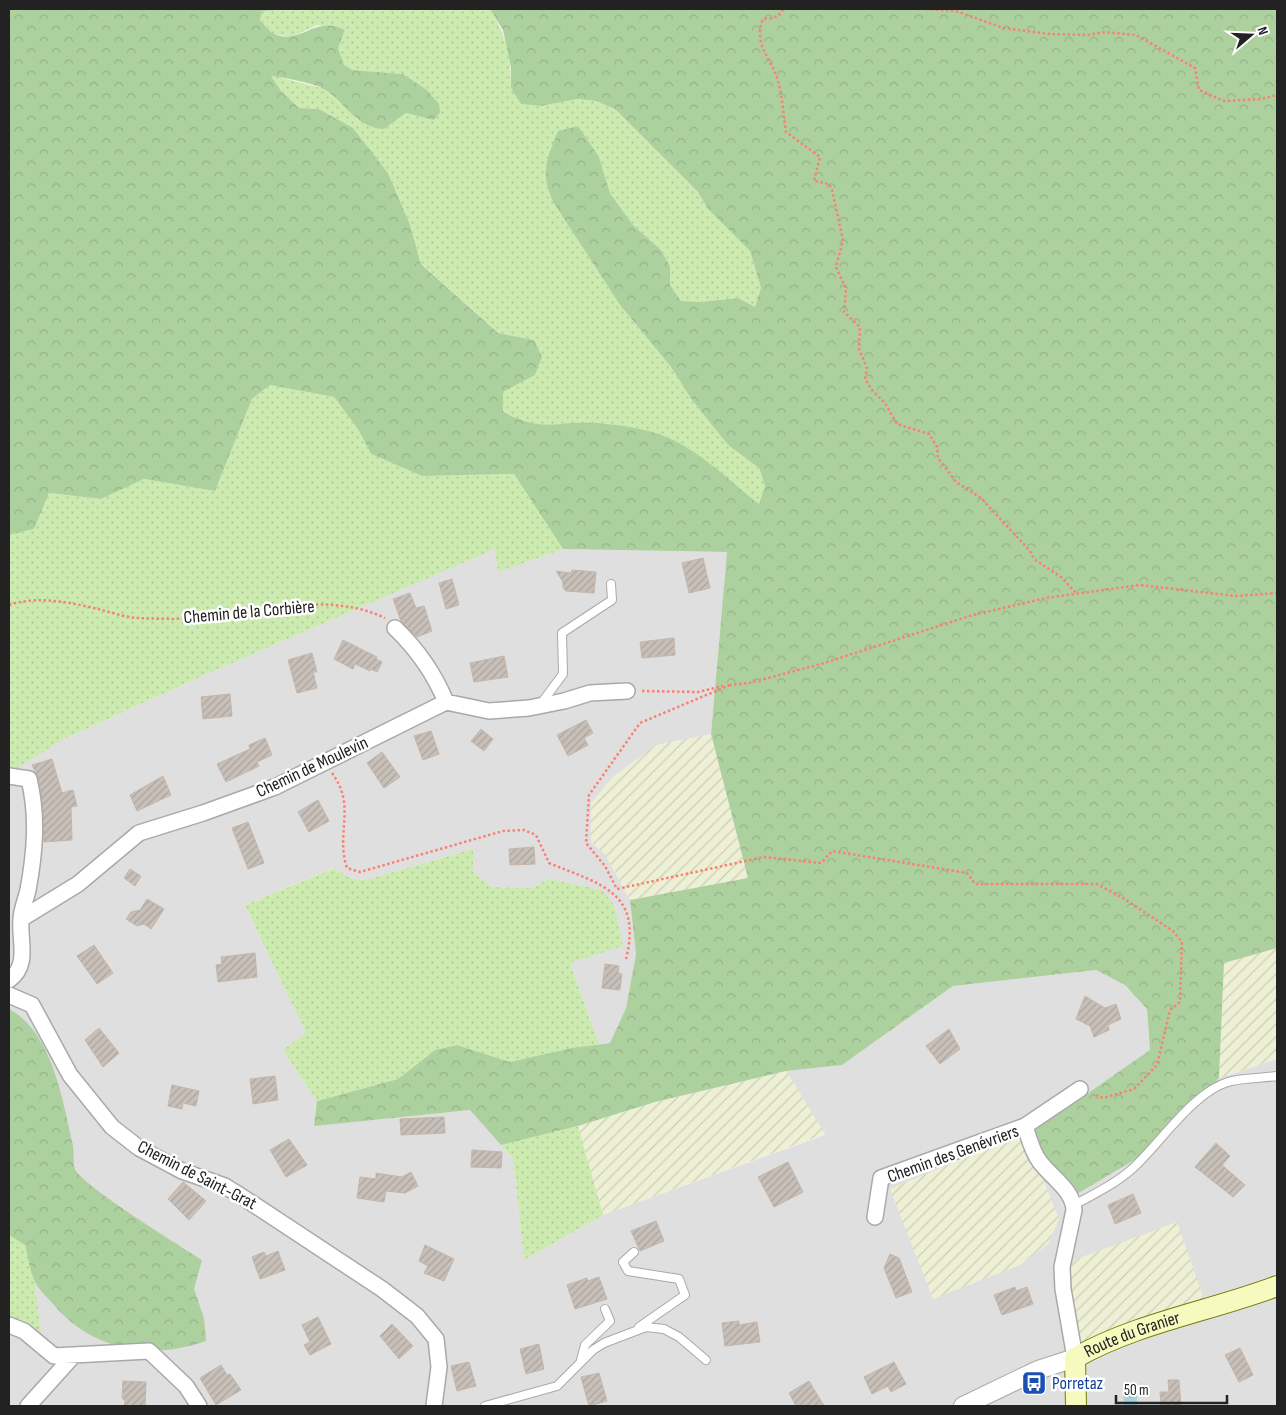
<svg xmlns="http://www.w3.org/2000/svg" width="1286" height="1415" font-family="'Sofia Sans Condensed',sans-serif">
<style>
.residential{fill:#e0dfdf}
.farmland{fill:url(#farmland-furrows)}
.grass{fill:url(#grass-dots)}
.forest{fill:url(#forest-crowns)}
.water{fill:url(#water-ripples)}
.building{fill:url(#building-hatch);stroke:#c4b6ab}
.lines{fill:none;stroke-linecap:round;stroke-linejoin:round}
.service-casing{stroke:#a9a9a9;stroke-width:10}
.minor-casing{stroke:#a9a9a9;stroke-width:18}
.tertiary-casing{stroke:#a9a9a9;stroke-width:20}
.secondary-casing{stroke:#707d05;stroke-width:22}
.path{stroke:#fa8072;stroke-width:2.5;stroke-dasharray:2.5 2.5;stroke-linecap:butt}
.service{stroke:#fff;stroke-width:8}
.minor{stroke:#fff;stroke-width:15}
.tertiary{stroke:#fff;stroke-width:18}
.secondary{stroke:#f7fabf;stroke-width:20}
.labels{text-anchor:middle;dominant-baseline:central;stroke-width:5;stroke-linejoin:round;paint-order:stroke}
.street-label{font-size:18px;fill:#222;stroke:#fff}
.transit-label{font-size:18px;fill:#164399;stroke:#fff;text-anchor:start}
</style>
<defs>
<pattern id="farmland-furrows" width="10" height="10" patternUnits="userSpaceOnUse" patternTransform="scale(1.25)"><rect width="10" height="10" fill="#eef0d5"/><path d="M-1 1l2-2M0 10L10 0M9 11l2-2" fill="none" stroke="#ccceb7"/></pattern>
<pattern id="grass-dots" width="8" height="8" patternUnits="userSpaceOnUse" patternTransform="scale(1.25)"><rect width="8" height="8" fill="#cdebb0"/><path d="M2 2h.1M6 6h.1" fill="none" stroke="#b0c997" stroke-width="1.8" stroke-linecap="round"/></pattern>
<pattern id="forest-crowns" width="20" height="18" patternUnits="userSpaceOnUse" patternTransform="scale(1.25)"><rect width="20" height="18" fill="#add19e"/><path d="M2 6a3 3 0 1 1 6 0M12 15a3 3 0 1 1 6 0" fill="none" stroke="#95b388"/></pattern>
<pattern id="water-ripples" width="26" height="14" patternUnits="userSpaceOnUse" patternTransform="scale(1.25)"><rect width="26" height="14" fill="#aad3df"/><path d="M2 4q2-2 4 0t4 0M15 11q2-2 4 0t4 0" fill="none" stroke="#92b5bf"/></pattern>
<pattern id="building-hatch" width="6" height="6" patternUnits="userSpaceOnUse" patternTransform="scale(1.25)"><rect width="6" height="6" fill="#c7bfb8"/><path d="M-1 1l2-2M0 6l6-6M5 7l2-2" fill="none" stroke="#aba49e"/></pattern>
</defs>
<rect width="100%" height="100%" fill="#f2efe9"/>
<path class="residential" d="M496 548 499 571 563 549 727 552 711 734 656 746 591 842 605 854 630 900 636 954 626 1008 610 1043 599 1044 570 963 548 879 533 888 492 887 473 872V849L366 880 350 878 333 868 245 905 307 1033 283 1050 317 1101 314 1125 471 1110 513 1158 524 1260 603 1215 825 1135 786 1071 842 1065 953 986 1096 970 1125 985 1147 1009 1150 1051 1141 1156 1219 1078 1277 1059V1406H9V770H12L64 739 200 677Z"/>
<path class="farmland" d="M711 734 748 878 630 900 605 854 591 842V803L613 777 656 745Z
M1277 948V1059L1219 1078 1224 963Z
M786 1071 825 1134 603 1215 578 1126 655 1102Z
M1021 1137 1032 1163 1043 1179 1059 1219 1048 1244 1020 1265 933 1299 890 1189 1000 1143Z
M1177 1222 1205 1302 1079 1347 1068 1294V1273L1074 1260Z"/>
<path class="grass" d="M292 9H490C506 35 511 57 511 88L541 106 578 99 596 101 615 109 698 192 708 209 750 251 761 288 755 307 738 298 700 302 681 301 670 285V266L661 250 633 225 610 193 599 157 555 205 620 305 671 367 692 400 728 445 759 468 765 486 759 504 687 447 596 423 539 425 520 421 503 410V392L534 340 498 333 421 263 410 225 388 173 353 128 319 109 299 108 281 91 270 75 325 89 357 119 384 129 406 113 433 120 403 74 352 70 344 65 338 48 345 30 317 25 292 37 273 34 260 20 262 11Z
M270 385 334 397 358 429 371 454 422 476 514 474 563 549 498 572 495 549 200 677 64 739 12 771 9 770V535L34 529 49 493 101 499 144 479 215 491 252 399Z
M473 849V872L492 887 533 888 548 879 602 890 614 905 623 946 570 963 599 1044 510 1062 457 1045 435 1050 398 1079 317 1101 283 1050 306 1033 245 905 334 868 350 878 366 880Z
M578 1126 603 1215 524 1260 513 1158 501 1145Z
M9 1235 25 1245 35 1283 41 1337 9 1320Z"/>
<path class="forest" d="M9 9H292L262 11 260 20C264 24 269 31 274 34 301 46 315 14 345 30L338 48 344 65 352 70 403 74 427 90 439 104 440 113 433 120 406 113 384 129C358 128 346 105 327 91 319 84 282 77 271 76L281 91 299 108 319 109 353 128 388 173 410 225 421 264 498 333 534 340 542 357 535 375 503 392V411C539 433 557 421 595 423 613 424 635 427 652 432 693 443 726 478 759 504L765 486 759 468 728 445 692 400 671 367 620 305 555 205C539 174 546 161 558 131L578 126 599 157 610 193 633 225 661 250 670 266V285L681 301 700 302 738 298 755 307 761 288 750 251 708 209 698 192 615 109 596 101 578 99 541 106 521 104 511 88V68L503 30 490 9H1277V948L1224 963 1219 1078 1141 1156 1075 1195 1043 1158 1035 1130 1150 1050 1147 1009 1125 985 1096 970 953 986 842 1065 786 1071 655 1102 578 1126 501 1145 470 1110 314 1126 317 1101 398 1079 435 1050 457 1045 510 1062 572 1048 610 1043 626 1008 636 954 630 900 748 878 711 734 727 552 563 549 514 474 422 476 371 454 358 429 334 397 270 385 252 399 215 491 144 479 101 499 49 493 34 529 9 535Z
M9 1009C53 1032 63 1103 73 1146 74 1154 73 1162 75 1169 81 1185 182 1247 202 1260L194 1289 204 1318 206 1341C149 1361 91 1350 52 1303 47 1297 39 1290 35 1282 30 1271 28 1257 25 1245L9 1235Z"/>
<path class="water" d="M1137 1391V1406H1124L1123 1393Z"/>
<path class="building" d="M703 558 710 588 689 593 682 563Z
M572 570 596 572 594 593 566 591 563 588V582L556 571 571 573Z
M452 579 459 605 446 609 439 583Z
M410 593 416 608 424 606 432 631 417 637 401 621 393 599Z
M674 638 675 655 642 658 640 642Z
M343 640 377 657 376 659 382 662 377 672 371 669 370 671 355 664 353 669 334 659Z
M312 653 317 672H313L317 688 297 693 288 660Z
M504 656 508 677 474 682 470 663Z
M230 694 232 716 203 719 201 697Z
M586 720 593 733 584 738 588 745 568 756 557 735Z
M481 729 493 739 484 751 471 741Z
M431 731 439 754 423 760 414 736Z
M265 738 272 755 257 762 259 766 226 782 217 764 250 749 249 745Z
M382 752 400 777 384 788 367 763Z
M52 759 62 793 73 790 77 806 71 807 72 840 44 842 41 792 38 777 32 765Z
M163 776 171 795 137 811 130 795Z
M318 800 329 821 309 832 298 812Z
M248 822 264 863 248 869 232 828Z
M534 847 535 864 510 865 509 849Z
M130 869 141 876 135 886 124 878Z
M147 899 164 909 151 929 144 924 137 926 126 919 131 912 140 910Z
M94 945 113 973 97 984 77 956Z
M255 953 257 977 218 982 216 965 222 964 221 957Z
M605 964 619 966 618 973 622 974 620 990 602 988Z
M1085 996 1105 1008 1116 1004 1121 1019 1108 1025 1109 1030 1094 1037 1090 1026 1076 1019Z
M99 1028 119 1053 103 1067 85 1040Z
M949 1029 960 1049 940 1064 926 1046Z
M275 1076 278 1100 253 1104 250 1079Z
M172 1085 199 1091 196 1106 183 1103 182 1109 168 1106Z
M444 1117 445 1133 401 1135 400 1119Z
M289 1139 307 1165 286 1177 270 1150Z
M1216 1143 1230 1156 1222 1165 1245 1185 1233 1197 1195 1167Z
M472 1150 502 1152 501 1168 471 1167Z
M788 1162 803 1192 774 1207 758 1177Z
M411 1172 418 1186 405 1193 386 1191 384 1202 357 1198 360 1177 376 1179V1173L402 1177Z
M183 1182 206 1201 189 1220 168 1199Z
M1133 1194 1141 1213 1115 1224 1108 1205Z
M656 1221 664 1241 640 1251 631 1231Z
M425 1245 454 1259 444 1281 424 1273 428 1266 419 1261Z
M278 1251 285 1270 260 1279 252 1257 264 1252 266 1256Z
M890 1254 899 1258 912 1292 896 1298 884 1268Z
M599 1277 607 1299 575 1309 567 1285 587 1278 588 1281Z
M1015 1287 1016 1291 1027 1287 1033 1304 1002 1315 994 1295Z
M318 1317 331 1344 310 1355 304 1345 310 1342 302 1325Z
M739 1321V1325L757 1322 760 1342 725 1346 722 1323Z
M392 1324 413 1346 399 1359 380 1336Z
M539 1344 544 1369 526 1374 520 1349Z
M1240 1348 1253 1375 1239 1382 1225 1355Z
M469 1362 476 1386 457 1391 451 1366Z
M894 1362 906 1384 891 1392 888 1386 872 1394 864 1377Z
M221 1365 227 1375 230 1374 241 1390 216 1405 200 1378Z
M599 1373 607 1401 589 1406 581 1377Z
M1168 1380H1179L1181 1406H1161L1160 1392H1169Z
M123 1381 146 1382 145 1406H124L125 1401 122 1398Z
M809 1381 824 1406H796L789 1393Z"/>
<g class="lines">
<defs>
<path id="service" d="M540 705 563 674 562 633 612 600 611 584
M1074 1205C1094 1194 1115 1184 1132 1169 1159 1145 1193 1092 1228 1082 1238 1078 1264 1078 1277 1076
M634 1252 623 1262 628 1271 679 1279 685 1295 639 1327
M581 1360 585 1345 610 1321 605 1309
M485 1406 557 1386 593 1350 604 1343 646 1327 664 1329 679 1337 706 1360"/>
<path id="minor" d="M395 628C418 650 434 673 446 702
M9 776 29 779C38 816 35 852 28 890 26 899 21 910 21 920 19 941 30 965 9 980
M21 919 78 884 139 833 203 813 275 787 446 702 489 711 529 708 564 701 590 693 627 691
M9 995 32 1005 70 1075 112 1127 139 1148 182 1171 225 1186 244 1198 382 1289 417 1316 436 1339 439 1367 434 1406
M1025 1126C1029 1138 1032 1152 1040 1162 1052 1178 1073 1190 1074 1210L1062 1267 1063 1289 1075 1358
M875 1217 881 1178 1025 1126 1080 1089
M9 1325 24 1331 54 1356 149 1351 186 1386 199 1406
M28 1406 74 1355"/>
<path id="tertiary" d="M963 1406 1038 1370 1075 1358"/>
<g id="secondary">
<path id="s1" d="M1076 1406 1075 1358C1136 1323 1211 1311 1277 1286"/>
</g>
</defs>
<use href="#service" class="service-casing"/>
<use href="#minor" class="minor-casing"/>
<use href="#tertiary" class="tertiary-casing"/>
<use href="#secondary" class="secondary-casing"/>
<path class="path" d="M783 9C780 17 772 19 763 19 752 46 774 60 779 85 783 100 783 116 786 132L820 157 814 181 829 184 832 190 843 240 836 267 846 289 844 312 860 327 859 349 867 368 865 379 872 390 885 403 897 424 929 434 937 447 938 458 956 482 981 498 1030 551 1034 559 1061 577 1076 593
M926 9 956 11 1003 28 1050 34 1088 35 1105 32 1136 35 1195 68 1199 90 1224 101 1261 99 1277 95
M9 605C38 595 73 603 102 610 113 613 125 617 136 618 162 619 190 620 216 616 270 609 333 593 385 618
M729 685 749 683 821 664 973 615 1046 598 1140 585 1235 596 1277 593
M730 685 640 723 589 795 586 843 605 866 617 889 764 857 821 863 832 851 967 873 975 884H1097L1123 898 1173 931 1182 942 1180 1002 1170 1010 1157 1065 1134 1089 1103 1098 1093 1094
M642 691 698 692 723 686
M332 773C357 807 335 832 347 868L360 872 503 831 524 830 536 835 549 863C599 884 643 891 626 959"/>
<use href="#service" class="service"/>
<use href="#minor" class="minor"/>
<use href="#tertiary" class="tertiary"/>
<use href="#secondary" class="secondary"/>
</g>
<defs>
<symbol id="bus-square" viewBox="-11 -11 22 22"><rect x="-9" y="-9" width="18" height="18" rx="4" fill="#1a4fb4" stroke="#fff"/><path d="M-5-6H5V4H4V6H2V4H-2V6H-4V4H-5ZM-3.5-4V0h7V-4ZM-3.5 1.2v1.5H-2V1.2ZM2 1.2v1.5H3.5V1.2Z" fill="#fff"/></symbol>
</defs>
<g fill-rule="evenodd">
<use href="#bus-square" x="1020" y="1369" width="28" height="28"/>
</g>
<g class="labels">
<g class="street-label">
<text transform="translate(249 612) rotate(-5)">Chemin de la Corbière</text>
<text transform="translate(312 767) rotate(-25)">Chemin de Moulevin</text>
<text transform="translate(953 1154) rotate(-20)">Chemin des Genévriers</text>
<text transform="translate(197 1175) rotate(27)">Chemin de Saint-Grat</text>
<text stroke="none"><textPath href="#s1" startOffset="110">Route du Granier</textPath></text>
</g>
<g class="transit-label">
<text x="1052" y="1383">Porretaz</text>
</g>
</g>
<rect width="1286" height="1415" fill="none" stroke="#222222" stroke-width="20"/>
<g transform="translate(1251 35) rotate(71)" stroke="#ffffff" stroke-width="4" paint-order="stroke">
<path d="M0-4L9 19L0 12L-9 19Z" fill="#222222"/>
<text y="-8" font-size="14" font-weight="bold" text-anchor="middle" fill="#222222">N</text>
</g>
<path d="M1116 1395v8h111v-8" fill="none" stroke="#222222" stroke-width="2.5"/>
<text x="1124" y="1395" font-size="15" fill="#222222" stroke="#ffffff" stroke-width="4" paint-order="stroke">50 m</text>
</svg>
